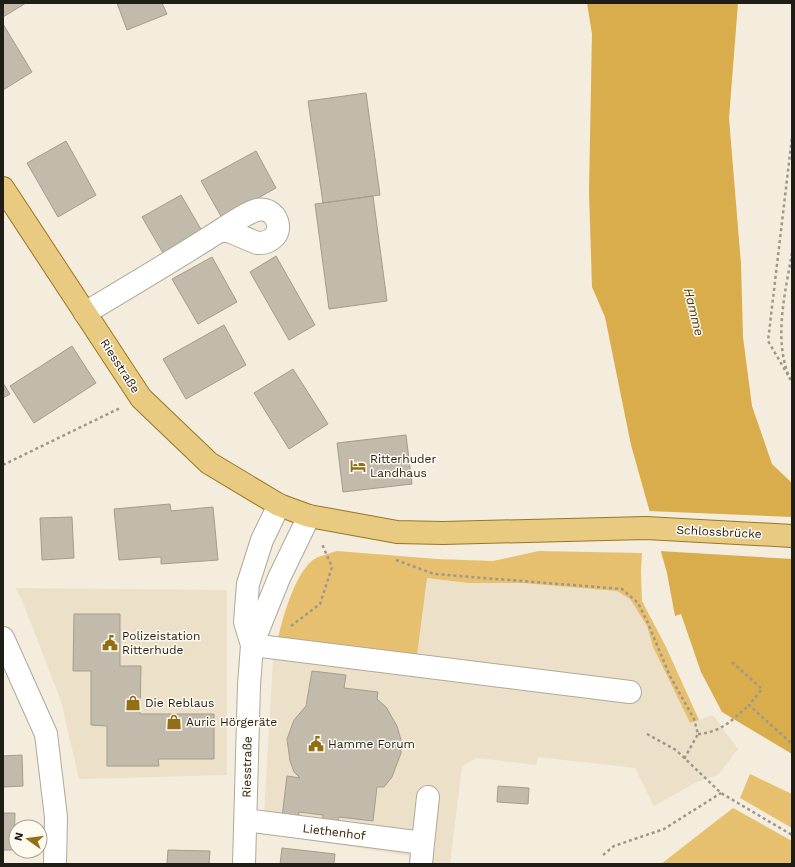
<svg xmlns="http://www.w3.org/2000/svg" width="795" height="867" font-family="'Work Sans',sans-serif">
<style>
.built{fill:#ece0c9}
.green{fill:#e7c06f}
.water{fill:#d9ad4b}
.pier{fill:#f4ecdc}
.building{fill:#c2baab;stroke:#a49d8e}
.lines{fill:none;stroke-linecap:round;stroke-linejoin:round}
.minor-casing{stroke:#b0a99a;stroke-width:24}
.major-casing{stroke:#987625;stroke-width:24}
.path{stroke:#9e988c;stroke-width:2.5;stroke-dasharray:3 3;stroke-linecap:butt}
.minor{stroke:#fff;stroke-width:22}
.major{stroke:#e8ca81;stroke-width:22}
.labels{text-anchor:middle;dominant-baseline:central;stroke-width:3;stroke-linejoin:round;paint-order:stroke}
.street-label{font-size:12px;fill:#201d17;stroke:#fffaf0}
.poi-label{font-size:12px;fill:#201d17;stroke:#fffaf0;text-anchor:start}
.water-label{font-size:13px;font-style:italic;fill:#46340a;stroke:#fffaf0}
</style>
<rect width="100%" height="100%" fill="#f4ecdc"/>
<path class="built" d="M427 578 468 583H522L618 591 630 599 647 626 653 647 690 723 713 715 738 749 718 775 695 783 654 806 635 768 538 757 536 765 477 758 462 766 450 864H409L410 856 263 833 273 659Z
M15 588 227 590V775L79 779 61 701 23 603Z"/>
<path class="green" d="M337 551 437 559 493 561 539 551 642 553 641 572 642 601 666 647 699 720 690 723 653 647 647 626 630 599 617 591 522 583H468L427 578 417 655 278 638C283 617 296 569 316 558 323 555 330 553 337 551Z
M750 774 792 794V828L740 798Z
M733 808 792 841V864H661Z"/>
<path class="water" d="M587 3H738L729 118 741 264 743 337 752 406 772 464 792 483V754L722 712 701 672 681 614 675 616 667 573 631 445 605 317 592 287 589 191 592 34Z"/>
<path class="pier" d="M648 511 792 517V559L659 551Z"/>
<path class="building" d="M3 3H26L3 17Z
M117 3H162L167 14 127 30Z
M3 24 32 72 3 90Z
M366 93 380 195 323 203 308 101Z
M66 141 96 195 58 217 27 163Z
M256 151 276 188 222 218 201 181Z
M181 195 202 231 163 253 142 217Z
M373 196 387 301 329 309 315 204Z
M276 256 315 325 289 340 250 272Z
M212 257 237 302 198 324 172 279Z
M224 325 246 365 186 399 163 359Z
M72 346 96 383 34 423 10 386Z
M293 369 328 424 289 449 254 393Z
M3 383 10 394 3 398Z
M406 435 412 484 343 492 337 443Z
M170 504 171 511 213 507 218 560 161 564V557L119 560 114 509Z
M72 517 74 558 42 560 40 518Z
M74 614H120V666H141L140 714H214V759H158L159 766H107V726L91 725V671H73Z
M312 671 346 675 344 688 378 692 377 699 386 707 397 726 401 740V753L392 777 384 787H377L373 821 339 817 337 823 322 821 323 815 299 812 298 819 282 817 287 776 300 778 294 772 290 761 287 739 294 720 306 706Z
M22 755 23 786 3 787V756Z
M498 786 529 788 528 804 497 802Z
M3 813H15L14 850H3Z
M282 848 335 854 334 864H280Z
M168 850 210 851 209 864H167Z"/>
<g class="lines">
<defs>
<path id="minor" d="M85 313C127 288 169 263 210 237 222 230 245 213 257 210 266 208 274 213 277 221 282 235 269 244 257 243L224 229
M3 638 46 734 56 817 55 864
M252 645 630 692
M252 645 245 622 248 584 262 540 279 505
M246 820 423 843 428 797
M244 864 249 685 252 645 279 578 309 516
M421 864 423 843"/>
<path id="major" d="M3 188 141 398 209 463 279 505 309 516 397 532 443 533 646 528 792 536"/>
</defs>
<use href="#minor" class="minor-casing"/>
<use href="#major" class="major-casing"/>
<path class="path" d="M792 253C785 294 772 344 792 383
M788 375 768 341 792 137
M3 465 120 408
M396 560 434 574 622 589 638 603 647 621 670 676 694 719 698 734 684 759
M291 626 320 604 332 567 322 544
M732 662 762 689 749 705 791 743 792 741
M647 734 676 750 721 793 792 835
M698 734C722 732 732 720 749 705
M603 855 614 846 664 829 721 793"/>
<use href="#minor" class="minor"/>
<use href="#major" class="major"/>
</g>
<defs>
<symbol id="hotel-bare" viewBox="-9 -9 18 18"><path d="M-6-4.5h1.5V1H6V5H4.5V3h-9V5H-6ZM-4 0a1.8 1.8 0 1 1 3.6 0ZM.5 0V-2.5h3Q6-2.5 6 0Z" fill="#926e15" stroke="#fffaf0" stroke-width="2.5" paint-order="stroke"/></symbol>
<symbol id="civic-bare" viewBox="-9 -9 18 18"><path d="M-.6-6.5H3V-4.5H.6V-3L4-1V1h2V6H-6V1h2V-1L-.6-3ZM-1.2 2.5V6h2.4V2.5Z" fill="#926e15" stroke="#fffaf0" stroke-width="2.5" paint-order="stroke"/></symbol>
<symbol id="shop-bare" viewBox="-9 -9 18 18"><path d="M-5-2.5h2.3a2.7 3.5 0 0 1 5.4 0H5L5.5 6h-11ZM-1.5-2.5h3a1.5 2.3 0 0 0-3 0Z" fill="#926e15" stroke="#fffaf0" stroke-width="2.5" paint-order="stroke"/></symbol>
</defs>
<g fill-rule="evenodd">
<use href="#hotel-bare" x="347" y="455" width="22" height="22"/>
<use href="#civic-bare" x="99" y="632" width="22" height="22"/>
<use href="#shop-bare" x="122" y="692" width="22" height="22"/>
<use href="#shop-bare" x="163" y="711" width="22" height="22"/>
<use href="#civic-bare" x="305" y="733" width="22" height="22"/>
</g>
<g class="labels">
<g class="street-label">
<text transform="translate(120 366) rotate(57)">Riesstraße</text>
<text transform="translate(719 532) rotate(3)">Schlossbrücke</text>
<text transform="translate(247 767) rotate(-89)">Riesstraße</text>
<text transform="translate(334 832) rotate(7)">Liethenhof</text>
</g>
<g class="poi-label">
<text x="370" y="459">Ritterhuder<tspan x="370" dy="14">Landhaus</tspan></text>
<text x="122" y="636">Polizeistation<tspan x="122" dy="14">Ritterhude</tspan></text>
<text x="145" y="703">Die Reblaus</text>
<text x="186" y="722">Auric Hörgeräte</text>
<text x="328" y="744">Hamme Forum</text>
</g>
<g class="water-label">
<text transform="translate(694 312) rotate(76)">Hamme</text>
</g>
</g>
<rect width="795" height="867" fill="none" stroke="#201d17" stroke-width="8"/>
<g transform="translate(28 839) rotate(284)"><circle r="19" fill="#fffaf0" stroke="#a6a299"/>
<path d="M0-3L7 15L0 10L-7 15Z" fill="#926e15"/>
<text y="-6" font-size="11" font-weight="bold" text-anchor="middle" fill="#201d17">N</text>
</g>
</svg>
